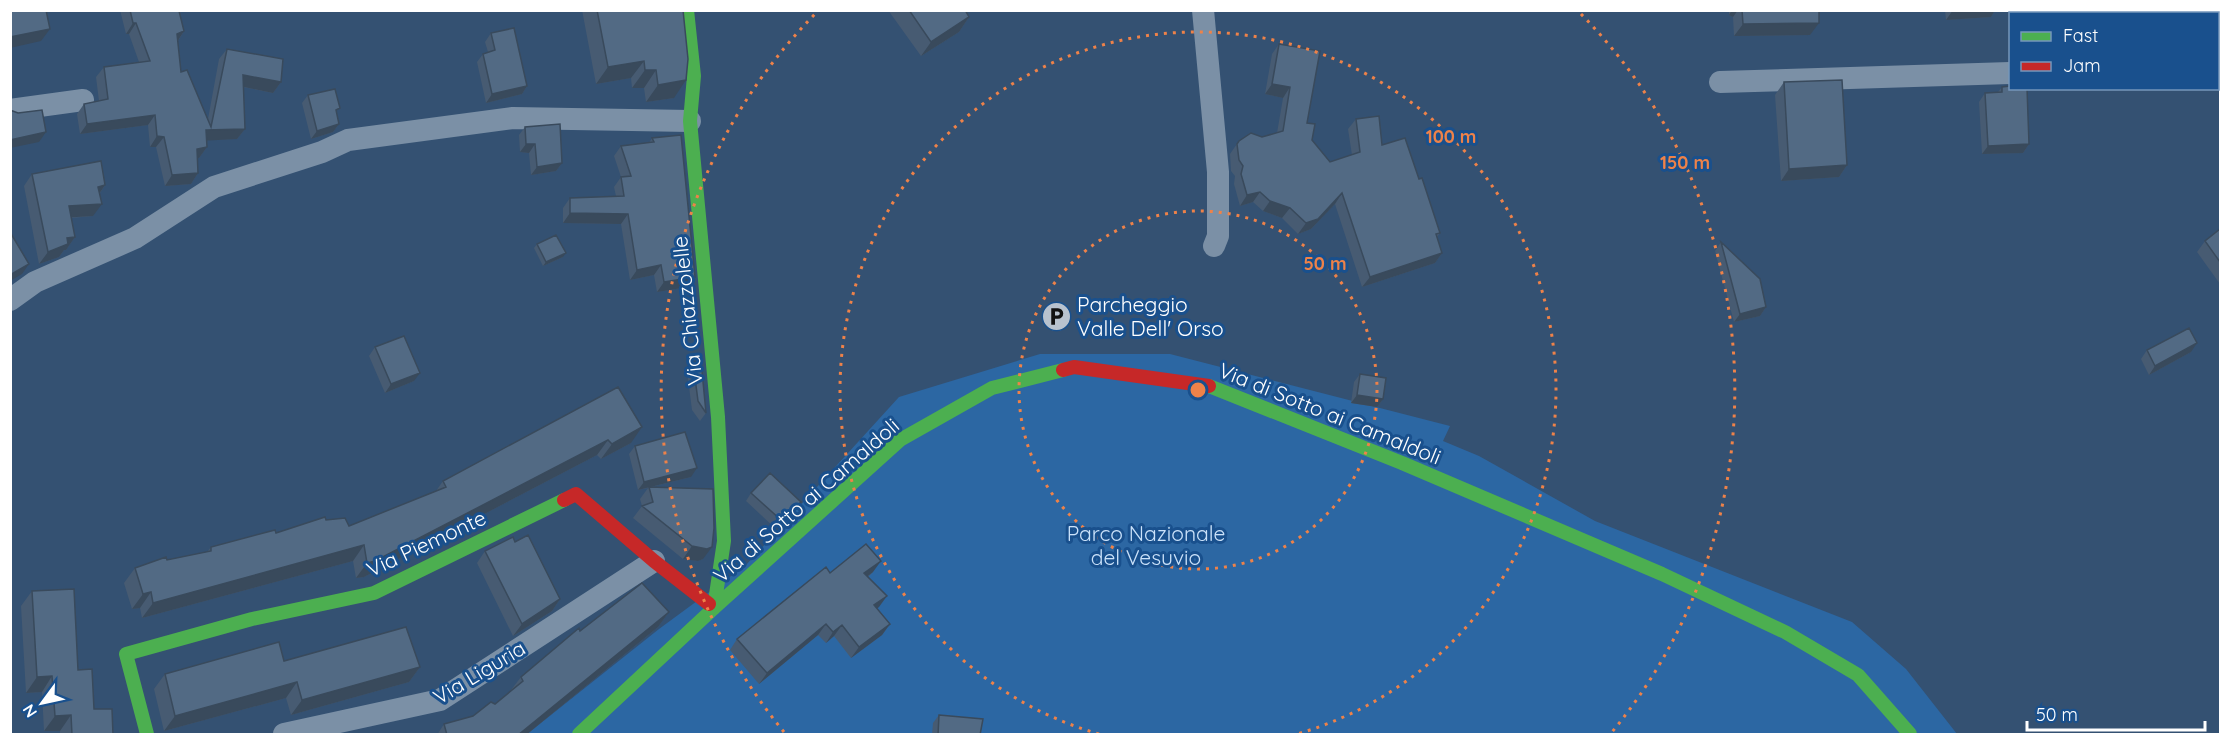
<svg xmlns="http://www.w3.org/2000/svg" width="2231" height="745" font-family="Quicksand,sans-serif">
<style>
.green{fill:#2c67a3}
.lines{fill:none;stroke-linecap:round;stroke-linejoin:round}
.street{stroke:#7b90a6;stroke-width:22}
.fast{stroke:#4caf50;stroke-width:14}
.jam{stroke:#c62828;stroke-width:14}
.wall{fill:#475b72}
.shaded-wall{fill:#394a5c}
.building{fill:#526a84;stroke:#394a5c;stroke-width:1.5}
.ring{fill:none;stroke:#ee8249;stroke-width:3;stroke-dasharray:3 6}
.labels{text-anchor:middle;dominant-baseline:central;stroke-width:6;stroke-linejoin:round;paint-order:stroke}
.poi-label{font-size:21px;fill:#fff;stroke:#19508d;text-anchor:start}
.street-label{font-size:21px;fill:#fff;stroke:#19508d}
.park-label{font-size:21px;fill:#cbe2fa;stroke:#19508d}
.centre{fill:#ee8249;stroke:#19508d;stroke-width:3}
.ring-label{font-size:18px;text-anchor:middle;font-weight:bold;fill:#ee8249;stroke:#19508d;stroke-width:6;stroke-linejoin:round;paint-order:stroke}
</style>
<rect width="100%" height="100%" fill="#345172"/>
<path class="green" d="M1040 354H1170L1450 426 1443 441 1479 456 1595 521 1852 622 1906 669 1957 734H527L659 629 746 565 899 397Z"/>
<g class="lines">
<path class="street" d="M1203 10 1218 172V236L1214 246
M2044 10V14
M1720 82 2010 73
M10 110 83 100
M10 300 35 282 135 238 214 187 322 152 348 140 513 118 690 121
M284 734 440 700 654 561"/>
<path class="fast" d="M687 10 694 76 690 121 718 417 724 541 714 608 709 604
M1209 386 1402 463 1662 574 1785 632 1858 675 1910 734
M147 734 126 654 252 619 374 593 564 500
M579 734 714 608 900 440 992 388 1063 370"/>
<path class="jam" d="M1063 370 1074 367 1209 386
M564 500 576 494 654 561 709 604"/>
</g>
<path class="wall" d="M120 10H182L180 13 184 31 178 41 181 72 208 119 219 59 227 49 281 82 273 93 243 87 245 129 237 139 206 140 207 147 199 158H198V173L191 184 165 186 156 147H150L148 125 80 134 77 114 84 104 99 101 96 77 104 67 139 62 129 34H126Z
M582 10H683L674 98 646 102 644 88H632L631 78 596 84Z
M888 10H965L969 17 959 32 921 56Z
M1729 10H1819L1810 35 1734 36 1733 17 1729 15Z
M1945 10H1995L1991 17 1946 20Z
M491 33 527 86 522 94 486 103 477 62 483 54 488 52 485 42Z
M1279 44 1312 140 1330 162 1352 155 1348 129 1356 119 1419 179 1440 233 1437 237 1442 253 1435 263 1362 287 1335 204 1311 229 1298 234 1282 218 1263 211 1253 202 1240 206 1234 184 1235 176 1231 171 1230 154 1239 141 1262 137 1277 133 1283 98 1265 94 1272 54Z
M1784 82 1847 165 1839 177 1781 181 1775 95Z
M2002 87 2029 144 2023 153 1982 154 1979 102 1985 93 1998 92Z
M308 95 336 113 339 124 333 132 311 139 302 103Z
M525 127 562 163 556 171 531 175 529 153 520 152 519 135Z
M681 135 695 277 688 287 657 292 654 275 630 280 621 224 563 223V208L570 198 616 196 614 187 621 177 614 156 621 146 649 143 652 138Z
M32 174 105 185 100 193 93 216 71 218 75 237 66 250H64L59 257 39 264 24 186Z
M2220 229V284L2197 252 2205 241Z
M1721 242 1766 307 1760 316 1734 322 1715 251Z
M537 244 563 257 543 266 534 248Z
M375 347 414 381 385 393 369 356Z
M2147 350 2191 352 2149 375 2141 359Z
M693 362 706 413 700 421 692 410 687 371Z
M1360 374 1383 399 1377 407 1351 403 1354 382Z
M618 387 631 443 601 459 597 455 364 577 356 578 353 561 142 618 140 608 132 609 124 583 135 568 207 552 211 547 276 533 326 520 349 526 436 491 443 481Z
M635 446 691 477 651 487 703 559 698 561 683 559 633 518 642 506 640 499 648 488 638 490 629 454Z
M751 493 796 510 775 528 746 501Z
M485 551 560 599 552 611 513 636 477 563Z
M873 572 868 577 879 607 877 608 890 624 882 635 851 658 834 636 826 643 818 635 759 684 730 650 737 639 830 573Z
M32 591 78 670 94 709 113 735H60V731H44L42 692 26 693 21 606Z
M669 612 658 627 526 735H437L444 724 473 716 495 704 511 690 521 677 580 631Z
M284 661 420 667 409 682 291 715 286 698 164 731 154 689 165 674Z
M939 715 980 735H932L933 723Z"/>
<path class="shaded-wall" d="M1732 10H1738L1733 17 1729 15Z
M1953 10H1995L1991 17 1946 20Z
M969 17 959 32 921 56 931 42Z
M133 23H136L129 34H126Z
M1819 23 1810 35 1734 36 1743 24Z
M50 29 41 41 10 48V37Z
M184 31 177 42V34Z
M644 61 631 78 596 84 608 67Z
M645 70H656L644 88H632Z
M243 75 281 82 273 93 235 85Z
M686 80 674 98 646 102 658 85Z
M1272 84 1290 87 1283 98 1265 94Z
M527 86 522 94 486 103 492 94Z
M155 115 148 125 80 134 87 124Z
M339 124 333 132 311 139 317 131Z
M245 129 237 139 199 141 206 130Z
M46 132 39 142 10 148V140Z
M157 136 164 137 156 147H150Z
M526 144H535L529 153 520 152Z
M2029 144 2023 153 1982 154 1988 146Z
M207 147 199 158 190 159 197 149Z
M562 163 556 171 531 175 537 167Z
M1847 165 1839 177 1781 181 1789 169Z
M198 173 191 184 165 186 172 175Z
M105 185 97 197 98 187Z
M1260 192 1253 202 1240 206 1247 195Z
M1342 193 1335 204 1311 229 1298 234 1306 223Z
M1270 201 1290 208 1282 218 1263 211Z
M102 204 93 216 60 218 69 206Z
M570 213 628 214 621 224 563 223Z
M75 237 66 250H64L59 257 39 264 48 252 67 238Z
M566 253 563 257 543 266 546 262Z
M1442 253 1435 263 1362 287 1370 277Z
M29 264 22 274 10 281V275Z
M661 265 654 275 630 280 637 270Z
M695 277 688 287 657 292 664 282Z
M1766 307 1760 316 1734 322 1740 314Z
M2197 343 2191 352 2149 375 2155 366Z
M420 373 414 381 385 393 391 384Z
M1357 395 1383 399 1377 407 1351 403Z
M642 427 631 443 601 459 612 444Z
M608 440 597 455 364 577 356 578 367 563Z
M697 468 691 477 638 490 644 482Z
M801 502 796 510 775 528 781 520Z
M364 545 353 561 142 618 153 603Z
M692 546 712 547 703 559 698 561 683 559Z
M881 561 873 572 857 584 864 573Z
M151 592 140 608 132 609 143 594Z
M887 596 879 607 867 616 874 605Z
M560 599 552 611 513 636 522 624Z
M669 612 658 627 526 735H518Z
M826 624 818 635 759 684 767 673Z
M890 624 882 635 851 658 859 647Z
M842 625 834 636 826 643 833 632Z
M420 667 409 682 291 715 302 700Z
M52 676 42 692 26 693 37 677Z
M297 682 286 698 164 731 175 716Z
M71 715 60 731H44L55 716Z"/>
<path class="building" d="M10 10H46L50 29 10 37Z
M130 10H181L179 11 184 31 177 34 181 72 187 70 211 127 227 49 283 59 281 82 243 75 245 129 206 130 207 147 197 149 198 173 172 175 164 137 157 136 155 115 87 124 84 104 108 99 104 67 150 61 136 23H133Z
M597 10H683L688 59 686 80 658 85 656 70H645L644 61 608 67Z
M909 10H965L969 17 931 42Z
M1742 10H1819V23L1743 24Z
M514 28 527 86 492 94 483 54 495 50 491 33Z
M1279 44 1320 51 1307 123 1315 124 1312 140 1330 162 1360 152 1356 119 1379 116 1382 145 1405 138 1419 179 1422 178 1440 233 1436 234 1442 253 1370 277 1342 193 1318 219 1306 223 1290 208 1270 201 1260 192 1247 195 1241 174 1243 166 1239 160 1237 144 1239 141 1251 133 1262 137 1283 131 1290 87 1272 84Z
M1842 80 1847 165 1789 169 1784 82Z
M2010 86V88H2027L2029 144 1988 146 1985 93 2002 92V87Z
M335 89 340 108 336 110 339 124 317 131 308 95Z
M10 110 18 113 42 110 46 132 10 140Z
M560 124 562 163 537 167 535 144H526L525 127Z
M681 135 695 277 664 282 661 265 637 270 628 214 570 213V198L624 196 621 177 631 176 621 146 654 142 652 138Z
M101 161 105 185 98 187 102 204 69 206 75 237 67 238 68 244 48 252 32 174Z
M2220 229V262L2205 241Z
M10 232 29 264 10 275Z
M556 235 566 253 546 262 537 244Z
M1721 242 1760 279 1766 307 1740 314Z
M2189 328 2197 343 2155 366 2147 350Z
M404 336 420 373 391 384 375 347Z
M701 361 706 413 698 401 693 362Z
M1360 374 1386 378 1383 399 1357 395Z
M618 387 642 427 612 444 608 440 375 561 367 563 364 545 153 603 151 592 143 594 135 568 166 557 167 560 211 551V547L275 530 276 533 325 517 326 520 345 518 349 526 446 487 443 481Z
M685 432 697 468 644 482 635 446Z
M770 473 801 502 781 520 751 493Z
M649 487 713 489 714 528 712 547 707 549 692 546 642 506 653 502Z
M528 535 560 599 522 624 485 551 513 537 515 542Z
M866 544 881 561 864 573 887 596 874 605 890 624 859 647 842 625 833 632 826 624 767 673 737 639 826 567 830 573Z
M642 583 669 612 518 735H447L444 724 473 716 491 702 495 704 523 681 521 677 579 628 580 631Z
M74 589 78 670 92 669 94 709H112L113 735H72L71 715 55 716 52 676 37 677 32 591Z
M406 627 420 667 302 700 297 682 175 716 165 674 279 642 284 661Z
M939 715 983 719 980 735H938Z"/>
<g class="ring">
<circle cx="1198" cy="390" r="179"/>
<path d="M1099 734A358 358 0 1 1 1297 734"/>
<path d="M784 732A537 537 0 0 1 815 14M1581 14A537 537 0 0 1 1612 732"/>
</g>
<defs>
<symbol id="parking-disc" viewBox="-11 -11 22 22"><circle r="9.5" fill="#b8c2ce" stroke="#19508d"/><path d="M-3.5-5.5H1a3.5 3.5 0 0 1 0 7H-1V5.5H-3.5ZM-1-3.4V-.6H.8a1.4 1.4 0 0 0 0-2.8Z" fill="#111"/></symbol>
</defs>
<g fill-rule="evenodd">
<use href="#parking-disc" x="1040" y="300" width="33" height="33"/>
</g>
<g class="labels">
<g class="poi-label">
<text x="1077" y="304">Parcheggio<tspan x="1077" dy="24">Valle Dell' Orso</tspan></text>
</g>
<g class="street-label">
<text transform="translate(687 311) rotate(-96)">Via Chiazzolelle</text>
<text transform="translate(1330 413) rotate(22)">Via di Sotto ai Camaldoli</text>
<text transform="translate(806 500) rotate(-41)">Via di Sotto ai Camaldoli</text>
<text transform="translate(426 543) rotate(-25)">Via Piemonte</text>
<text transform="translate(479 672) rotate(-31)">Via Liguria</text>
</g>
<g class="park-label">
<text x="1146" y="533">Parco Nazionale<tspan x="1146" dy="24">del Vesuvio</tspan></text>
</g>
</g>
<circle cx="1198" cy="390" r="9" class="centre"/>
<g class="ring-label">
<text x="1451" y="143">100 m</text>
<text x="1685" y="169">150 m</text>
<text x="1325" y="270">50 m</text>
</g>
<rect width="2231" height="745" fill="none" stroke="#ffffff" stroke-width="24"/>
<rect x="2009" y="12" width="210" height="78" fill="#19508d" stroke="#7596bb" stroke-width="1.5"/>
<rect x="2021" y="32" width="30" height="9" fill="#4caf50" stroke="#7596bb" stroke-width="1.5"/>
<text x="2063" y="42" font-size="18" fill="#ffffff">Fast</text>
<rect x="2021" y="62" width="30" height="9" fill="#c62828" stroke="#7596bb" stroke-width="1.5"/>
<text x="2063" y="72" font-size="18" fill="#ffffff">Jam</text>
<g transform="translate(42 703) rotate(237)" stroke="#19508d" stroke-width="4.5" paint-order="stroke">
<path d="M0-4.5L10 22L0 15L-10 22Z" fill="#ffffff"/>
<text y="-9" font-size="16" font-weight="bold" text-anchor="middle" fill="#ffffff">N</text>
</g>
<path d="M2027 721v9h178v-9" fill="none" stroke="#ffffff" stroke-width="3"/>
<text x="2036" y="721" font-size="18" fill="#ffffff" stroke="#19508d" stroke-width="4.5" paint-order="stroke">50 m</text>
</svg>
